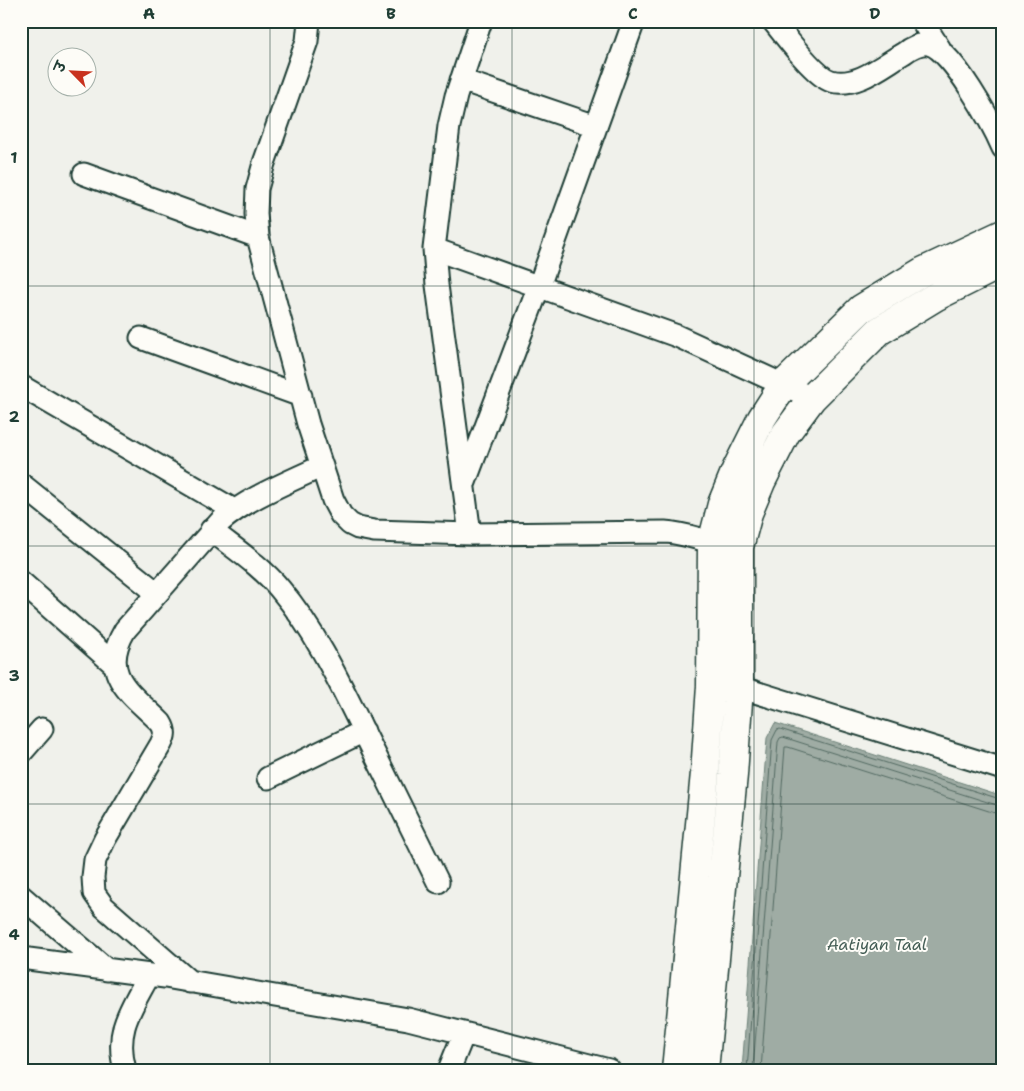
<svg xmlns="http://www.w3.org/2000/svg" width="1024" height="1091" font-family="'Shantell Sans','Playpen Sans Deva',sans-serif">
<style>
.water{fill:#9faca4;stroke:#6c8077}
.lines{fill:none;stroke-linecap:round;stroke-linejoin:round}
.shore{stroke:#526961;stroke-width:1}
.street-casing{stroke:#1f3d34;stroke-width:25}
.secondary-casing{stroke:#1f3d34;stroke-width:31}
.street{stroke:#fdfcf7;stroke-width:21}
.secondary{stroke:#fdfcf7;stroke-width:28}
.grid{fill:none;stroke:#1f3d34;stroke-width:1;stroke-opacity:0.55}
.labels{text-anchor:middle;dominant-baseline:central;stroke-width:4;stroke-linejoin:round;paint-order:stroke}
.water-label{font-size:16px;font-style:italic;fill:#455e56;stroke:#fdfcf7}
.neatline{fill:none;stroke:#1f3d34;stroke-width:2}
.grid-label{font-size:16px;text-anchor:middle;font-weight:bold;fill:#1f3d34}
</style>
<rect width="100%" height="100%" fill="#f0f1eb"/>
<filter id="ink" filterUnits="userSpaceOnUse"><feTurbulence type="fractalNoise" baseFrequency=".02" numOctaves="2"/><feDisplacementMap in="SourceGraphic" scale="10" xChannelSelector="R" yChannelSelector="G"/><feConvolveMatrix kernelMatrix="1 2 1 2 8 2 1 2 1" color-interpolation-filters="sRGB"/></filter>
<g filter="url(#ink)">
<path class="water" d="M775 723 1003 796V1070H742L767 738Z"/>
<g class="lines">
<path class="shore" d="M747 1070 772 740 777 730 780 729 1003 800
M753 1070 778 742 780 738 783 737 1003 807
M761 1070 785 747H788L995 813 1003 814"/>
<defs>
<path id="street" d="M309 21 307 41 264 163 257 189 256 214 258 237 308 424 333 500 341 515 350 524 358 528 374 531 470 534 665 532C686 533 706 542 726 545
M773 21C784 35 816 77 831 81 857 88 883 65 904 53 910 48 920 43 928 44 951 47 994 127 1003 148
M922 21 940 49
M461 80 596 126
M84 174 258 237
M434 249 677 336 812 398
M141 338 301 396
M21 386 234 510
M465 482 539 286 634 21
M21 484 157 593
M211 530C235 549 261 566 280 589 314 629 338 679 361 726 387 778 412 830 438 882
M470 534 437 285 434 249 449 126 456 96 481 21
M21 582 114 664
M739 687 1003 769
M21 753 42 729
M268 778 364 731
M21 896 107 970
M21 958 165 977 408 1019 609 1070
M190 982 104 907 94 893 93 877 95 860 105 839 161 744C165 736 166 731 161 723 131 693 98 675 125 630L220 522C249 497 287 483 322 466
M125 1070C114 1030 131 1009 149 975
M449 1070 464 1033"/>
<path id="secondary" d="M676 1070 705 773 711 686 712 543 722 504 736 470 762 418 784 384 861 309 922 272 1003 234
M704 1070 733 775 739 687V547L748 513 761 482 786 433 812 398 879 331 935 297 1003 263"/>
</defs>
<use href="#street" class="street-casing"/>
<use href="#secondary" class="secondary-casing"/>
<use href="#street" class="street"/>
<use href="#secondary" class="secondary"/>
</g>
</g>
<path class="grid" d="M270 21V1070M512 21V1070M754 21V1070M21 286H1003M21 546H1003M21 804H1003"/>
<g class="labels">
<g class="water-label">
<text x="877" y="944">Aatiyan Taal</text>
</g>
</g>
<rect width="1024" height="1091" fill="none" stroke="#fdfcf7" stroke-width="55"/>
<g transform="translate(72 72) rotate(294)"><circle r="24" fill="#fdfcf7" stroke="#a4b0a9"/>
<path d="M0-4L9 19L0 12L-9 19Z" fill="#c8321e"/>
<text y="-8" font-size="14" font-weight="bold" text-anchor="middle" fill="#1f3d34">उ</text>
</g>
<rect x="28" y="28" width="968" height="1036" class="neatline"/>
<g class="grid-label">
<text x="149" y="19">A</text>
<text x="391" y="19">B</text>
<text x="633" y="19">C</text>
<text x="875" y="19">D</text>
<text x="14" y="163">1</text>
<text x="14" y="422">2</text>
<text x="14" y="681">3</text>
<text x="14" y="940">4</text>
</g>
</svg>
